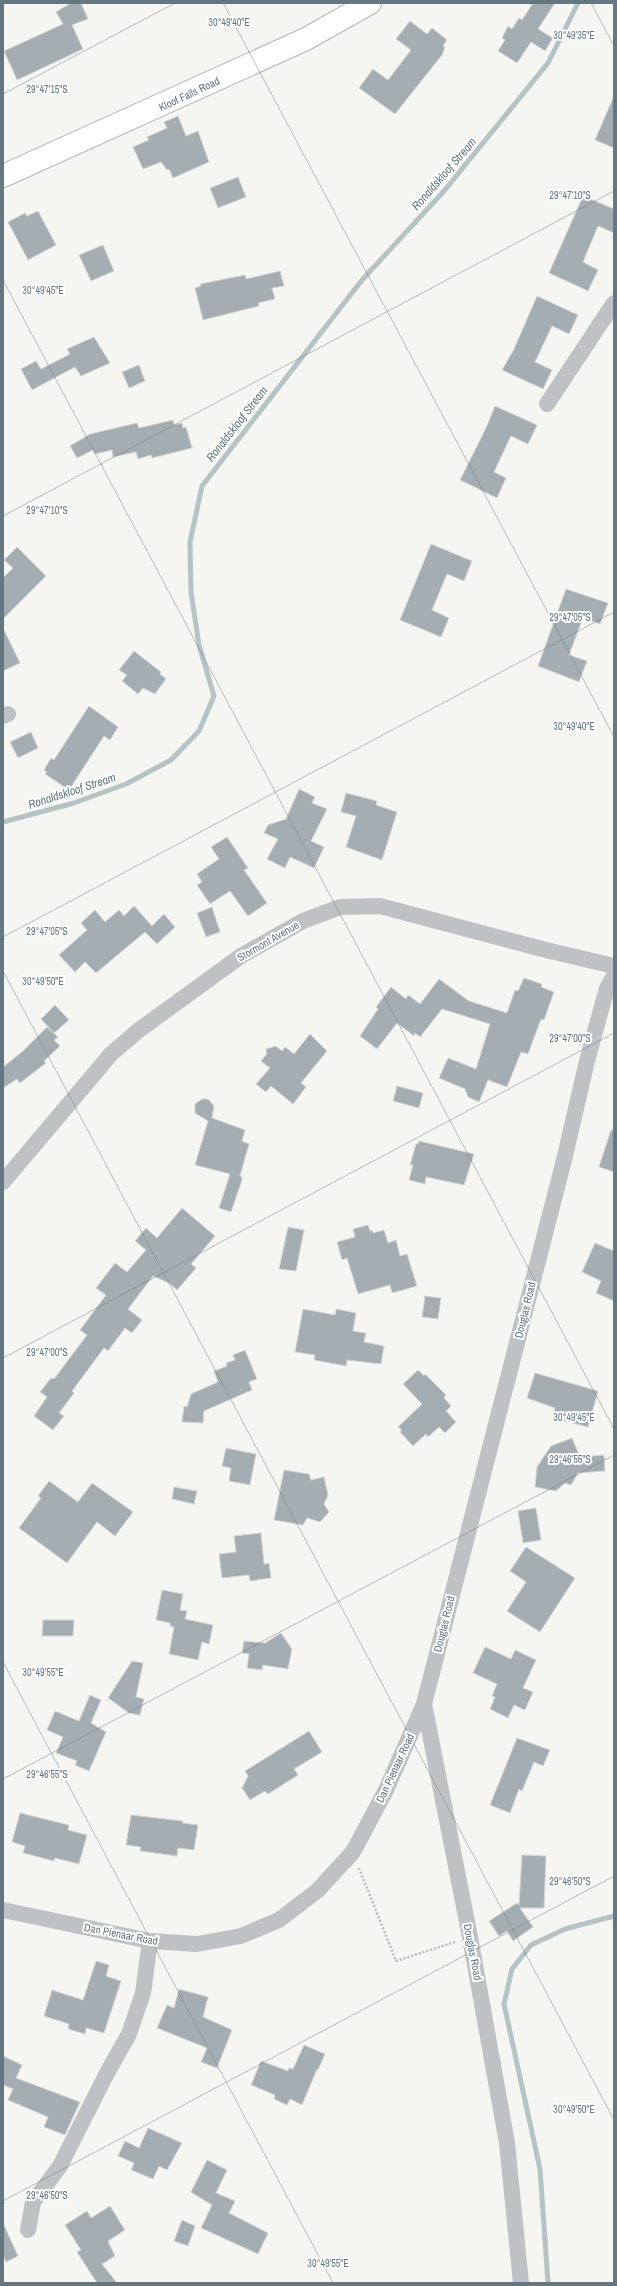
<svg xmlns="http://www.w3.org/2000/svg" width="617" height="2286" font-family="'Archivo Narrow',sans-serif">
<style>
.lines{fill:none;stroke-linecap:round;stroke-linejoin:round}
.stream{stroke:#b5c3c5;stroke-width:5}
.building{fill:#a4aeb2;stroke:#d6d6d4}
.secondary-casing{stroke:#b0b6ba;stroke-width:24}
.path{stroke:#b8bbbd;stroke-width:2.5;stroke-dasharray:2 2;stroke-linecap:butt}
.minor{stroke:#bec2c5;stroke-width:16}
.secondary{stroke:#fff;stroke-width:22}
.ticks{fill:none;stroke:#657781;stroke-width:1;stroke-opacity:0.45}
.labels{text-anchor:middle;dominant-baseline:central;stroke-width:4;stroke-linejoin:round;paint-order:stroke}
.street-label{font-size:11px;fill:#657781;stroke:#fff}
.water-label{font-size:12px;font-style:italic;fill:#60797e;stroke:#fff}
.ticks-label{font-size:10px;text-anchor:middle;fill:#657781;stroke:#fff;stroke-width:4;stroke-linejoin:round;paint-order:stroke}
</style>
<rect width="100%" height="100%" fill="#f5f5f1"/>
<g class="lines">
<path class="stream" d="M3 822 74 803 126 784 171 760 199 731 214 696 199 645 191 592 190 542 202 486 362 280 444 191 548 63 578 3
M548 2283 540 2169 504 2004 512 1969 531 1945 565 1929 614 1916"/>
</g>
<path class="building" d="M71 3H81L88 19 72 25 83 49 17 80 4 51 63 24 56 12Z
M533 3H555L538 29 553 38 545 51 531 42 517 63 498 51 505 40 502 38 508 26 512 29 519 18 522 20Z
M410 21 427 34 432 28 447 40 443 46 445 47 442 55 395 114 359 88 373 69 388 80 411 50 396 39Z
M614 96V148L595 140Z
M178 116 186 136 198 131 209 162 173 178 169 169 167 170 161 162 143 169 133 147 149 140 147 137 167 128 164 122Z
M238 177 246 197 218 208 210 188Z
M583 196 614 209V233L598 226 583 262 598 270 588 291 549 273Z
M38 211 56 245 28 260 8 222 25 213 27 216Z
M103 245 114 271 91 281 79 255Z
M280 271 284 286 272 288 275 299 258 303 259 306 203 320 195 288 201 286 200 284 245 275 246 279Z
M537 296 578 315 569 334 552 326 535 362 552 370 543 389 502 370 514 349Z
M94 337 110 363 81 376 75 367 32 390 21 369 36 361 41 369 70 354 67 349Z
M139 365 145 381 129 388 122 372Z
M495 406 537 425 528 444 511 436 494 472 506 478 497 498 460 480 486 428Z
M173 420 174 425 182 423 183 428 186 427 192 448 152 458 151 455 138 459 136 452 113 457 112 450 95 454 93 450 77 458 70 446 90 434 137 423 139 428Z
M431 544 472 561 464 581 447 574 432 610 449 618 441 637 400 620Z
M17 547 46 576 3 619V578L13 568 4 560Z
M566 589 608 603 600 624 583 618 569 655 587 661 579 682 538 666Z
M3 628 20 663 3 671Z
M134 651 161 672 160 674 166 679 155 694 143 688 138 694 122 681 127 675 119 670Z
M89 706 118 727 110 740 104 736 69 790 45 774 47 772 44 770 51 758 54 760Z
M31 732 38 748 18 758 10 742Z
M299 789 315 797 312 803 327 809 311 841 324 847 314 868 290 857 285 868 267 859 278 839 264 833 268 825 286 819Z
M346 793 377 801 376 805 397 812 382 860 346 847 356 816 341 812Z
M227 837 248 868 244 870 267 903 248 916 230 891 210 904 197 885 202 882 197 874 219 859 211 847Z
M134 906 152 926 164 914 175 927 157 944 145 932 96 973 85 962 75 972 59 955 87 930 81 923 95 910 105 922 119 910 124 916Z
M212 907 220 932 206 937 197 913Z
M524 978 542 984 541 987 554 992 544 1020 541 1019 528 1054 521 1052 507 1087 488 1080 479 1102 468 1097 465 1089 439 1078 448 1058 476 1069 490 1024 442 1009 420 1037 415 1033 414 1036 397 1023 377 1049 360 1036 378 1009 376 1007 391 987 406 999 408 995 420 1004 439 979 469 1001 507 1013 515 990 518 991Z
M55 1005 69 1020 54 1033 41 1019Z
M47 1027 58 1037 54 1040 60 1046 44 1061 46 1063 20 1083 17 1079 3 1088V1067L23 1051Z
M310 1034 327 1051 301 1083 306 1087 293 1104 271 1086 266 1092 256 1084 270 1068 261 1061 267 1054 266 1049 276 1046 282 1051 285 1047 294 1054Z
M397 1086 423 1093 419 1108 393 1101Z
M202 1099H208L214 1106 212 1118 245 1130 242 1141 249 1144 240 1176 242 1177 241 1183 231 1212 219 1208 230 1174 195 1165 208 1121 195 1113V1104Z
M611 1130H614V1172L599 1167Z
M419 1141 474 1154 464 1185 426 1177 425 1184 409 1180 413 1165H410L416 1144H418Z
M182 1208 215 1236 191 1264 196 1268 177 1290 169 1283 153 1276 128 1309 142 1320 132 1333 125 1328 108 1351 104 1348 72 1391 74 1393 59 1413 64 1416 53 1430 34 1416 47 1397 40 1392 51 1378 54 1379 87 1335 80 1330 106 1295 96 1288 115 1263 127 1272 146 1250 135 1241 146 1228 157 1238Z
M368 1225 370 1231 372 1230 373 1233 384 1230 388 1243 396 1240 400 1256 407 1254 417 1286 392 1293 390 1285 358 1294 347 1258 342 1260 337 1242 355 1237 353 1229Z
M288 1227 304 1230 296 1271 279 1269Z
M595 1243 614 1251V1301L596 1293 601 1281 582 1272Z
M425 1296 441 1298 438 1319 422 1317Z
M303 1309 335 1315 336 1309 356 1313 353 1331 366 1333 364 1342 384 1346 381 1364 347 1360 346 1366 314 1360 315 1355 295 1352Z
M245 1350 257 1379 249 1382 252 1390 204 1411 203 1423 182 1422 184 1406 187 1407 191 1394 218 1382 214 1371 227 1366 226 1363 235 1360 233 1355Z
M418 1370 424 1376 425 1374 446 1395 444 1398 451 1406 446 1411 456 1422 445 1433 439 1427 428 1437 426 1434 413 1446 400 1432 402 1430 398 1427 422 1404 403 1384Z
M535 1373 598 1391 588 1427 553 1418 555 1408 527 1398Z
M572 1438 580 1457 604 1455 605 1471 578 1473 571 1485 565 1483 556 1491 535 1487 537 1467 551 1446Z
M226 1448 256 1454 250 1485 229 1481 231 1468 222 1466Z
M284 1470 309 1474 311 1480 324 1477 328 1495 324 1504 329 1512 320 1522 307 1518 303 1525 274 1520Z
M49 1481 78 1502 92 1483 133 1512 115 1536 97 1522 67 1563 19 1528 41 1498 38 1496Z
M174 1487 197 1491 194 1504 172 1499Z
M536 1508 541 1540 523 1543 518 1511Z
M261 1533 264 1564 269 1563 271 1578 250 1581 249 1575 222 1578 219 1554 236 1552 234 1536Z
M526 1547 575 1578 540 1632 507 1611 526 1582 510 1571Z
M162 1590 183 1594 180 1610 187 1611 185 1619 213 1625 209 1644 202 1642 198 1660 169 1654 174 1627 170 1626V1623L156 1620Z
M43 1620H74L73 1636H42Z
M281 1633 292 1649 288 1669 263 1665 262 1670 247 1668 249 1654 242 1653 244 1641 265 1643Z
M485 1647 511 1659 515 1650 536 1660 523 1688 533 1692 525 1710 514 1705 508 1718 490 1709 495 1697 492 1696 497 1684 473 1673Z
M132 1661 143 1663 136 1697 144 1699 140 1715 129 1713 108 1698Z
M90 1695 101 1700 91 1723 106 1732 89 1771 75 1765 77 1761 56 1753 63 1737 47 1730 55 1711 79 1721Z
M309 1731 322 1752 294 1769 298 1775 268 1794 265 1791 250 1800 242 1788 248 1776 245 1771Z
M517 1738 550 1750 543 1766 534 1762 522 1791 519 1789 510 1813 490 1805Z
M20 1813 69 1825 68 1830 87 1835 79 1864 55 1858 54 1861 23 1853 25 1846 12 1842Z
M131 1815 183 1821 182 1823 198 1825 194 1850 178 1848 177 1856 140 1851 141 1847 126 1845Z
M522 1855 546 1856 544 1908H520L533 1927 513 1941 507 1931 499 1936 489 1921 517 1903 519 1905Z
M96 1961 109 1965 106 1976 121 1981 104 2033 86 2028 85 2034 68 2029 69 2024 44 2016 52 1990 83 2000Z
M179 1989 208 1997 203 2017 232 2030 217 2068 201 2062 207 2048 157 2028 167 2005 174 2008Z
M304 2045 325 2054 318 2070 317 2069 302 2105 290 2099 287 2105 274 2099 275 2095 251 2085 261 2061 288 2071 289 2068 293 2069Z
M3 2056 22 2065 16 2078 80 2102 65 2135 44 2127 48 2117 8 2100 13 2089 3 2085Z
M148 2128 182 2143 167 2170 159 2166 153 2179 131 2170 134 2163 118 2156 125 2141 139 2148Z
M207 2160 227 2170 216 2193 235 2201 229 2213 268 2233 258 2254 201 2228 212 2205 191 2192Z
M110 2206 125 2230 108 2241 115 2256 102 2264 117 2283H97L77 2252 81 2250 65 2225 87 2211 91 2218Z
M182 2220 195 2226 188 2246 174 2241Z
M3 2223 18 2256 6 2262 3 2255Z"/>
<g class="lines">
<defs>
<path id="secondary" d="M3 176 306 39 370 3"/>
</defs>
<use href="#secondary" class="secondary-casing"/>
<path class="path" d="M359 1868 396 1961 455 1942"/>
<path class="minor" d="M547 404 614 303
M3 716 8 714
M3 1182 111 1054 139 1030 241 956 303 921 340 907 380 906 546 950 614 966
M3 1910 150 1941 197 1944 241 1936 279 1920 317 1891 353 1852 386 1790 424 1704
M28 2230 33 2202 60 2166 107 2073 129 2034 143 1993 150 1941
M521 2283 507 2143 470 1937 424 1704 564 1160 587 1061 607 988 614 976"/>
<use href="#secondary" class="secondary"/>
</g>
<path class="ticks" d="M223 3 614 737M591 3 614 46M3 94 175 3M3 280 614 1429M3 516 614 191M3 937 614 612M3 971 614 2120M3 1358 614 1033M3 1662 333 2283M3 1779 614 1455M3 2201 614 1876"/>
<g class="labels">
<g class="street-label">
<text transform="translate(189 94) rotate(-25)">Kloof Falls Road</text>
<text transform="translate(268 941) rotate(-30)">Stormont Avenue</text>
<text transform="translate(525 1310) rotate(-76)">Douglas Road</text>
<text transform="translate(444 1624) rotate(-76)">Douglas Road</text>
<text transform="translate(395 1768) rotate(-65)">Dan Pienaar Road</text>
<text transform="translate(121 1934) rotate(11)">Dan Pienaar Road</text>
<text transform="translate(473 1952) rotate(79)">Douglas Road</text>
</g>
<g class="water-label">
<text transform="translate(444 174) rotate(-49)">Ronaldskloof Stream</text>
<text transform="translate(237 424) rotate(-52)">Ronaldskloof Stream</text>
<text transform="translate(72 791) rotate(-18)">Ronaldskloof Stream</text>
</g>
</g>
<g class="ticks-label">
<text x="229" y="26">30°49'40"E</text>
<text x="574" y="39">30°49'35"E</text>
<text x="47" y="93">29°47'15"S</text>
<text x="570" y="199">29°47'10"S</text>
<text x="43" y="294">30°49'45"E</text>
<text x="47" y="514">29°47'10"S</text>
<text x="570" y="621">29°47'05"S</text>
<text x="574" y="730">30°49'40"E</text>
<text x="47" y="935">29°47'05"S</text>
<text x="43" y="985">30°49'50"E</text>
<text x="570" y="1042">29°47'00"S</text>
<text x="47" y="1356">29°47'00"S</text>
<text x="574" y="1421">30°49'45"E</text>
<text x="570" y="1463">29°46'55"S</text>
<text x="43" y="1676">30°49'55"E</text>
<text x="47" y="1778">29°46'55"S</text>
<text x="570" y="1885">29°46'50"S</text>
<text x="574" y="2113">30°49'50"E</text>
<text x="47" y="2199">29°46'50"S</text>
<text x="328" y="2267">30°49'55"E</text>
</g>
<rect width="617" height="2286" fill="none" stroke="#657781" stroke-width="8"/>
</svg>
